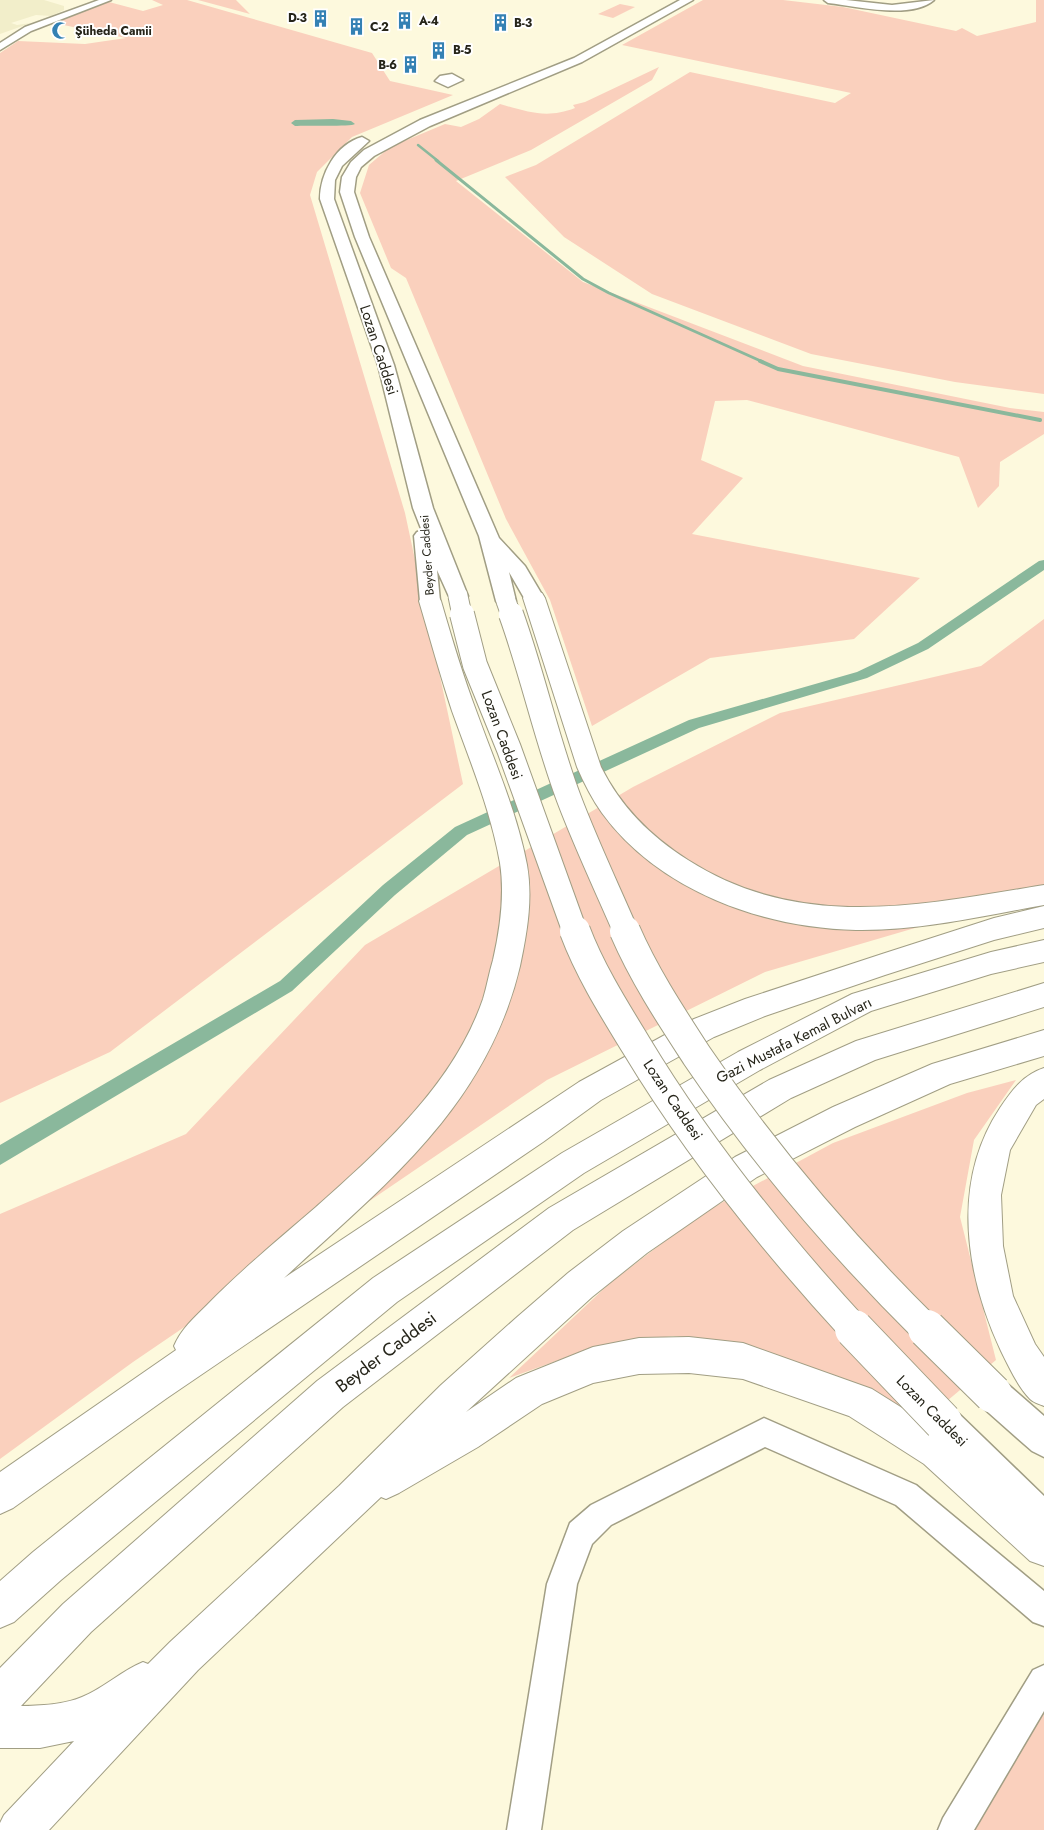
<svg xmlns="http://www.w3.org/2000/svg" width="1044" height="1830" font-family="Jost,sans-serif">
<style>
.built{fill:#f2eeca}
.green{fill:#fad0bd}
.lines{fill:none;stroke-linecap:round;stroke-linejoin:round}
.stream-far2{stroke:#8ab89c;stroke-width:2.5}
.stream-far1{stroke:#8ab89c;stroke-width:3}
.stream{stroke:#8ab89c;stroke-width:4}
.canal{fill:#8ab89c;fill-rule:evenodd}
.minor-casing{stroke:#a19e84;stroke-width:3}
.major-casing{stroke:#a19e84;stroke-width:3}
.highway-casing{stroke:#a19e84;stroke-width:2}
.minor{fill:#fff;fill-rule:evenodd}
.major{fill:#fff;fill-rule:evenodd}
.highway{fill:#fff;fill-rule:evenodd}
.major-bridge-far3-casing{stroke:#a19e84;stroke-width:21;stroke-linecap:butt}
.major-bridge-far2-casing{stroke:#a19e84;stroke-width:26;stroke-linecap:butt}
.major-bridge-far1-casing{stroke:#a19e84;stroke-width:32;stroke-linecap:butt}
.major-bridge-casing{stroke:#a19e84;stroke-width:40;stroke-linecap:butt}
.major-bridge-far3{stroke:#fff;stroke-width:19}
.major-bridge-far2{stroke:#fff;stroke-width:24}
.major-bridge-far1{stroke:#fff;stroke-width:30}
.major-bridge{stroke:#fff;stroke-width:38}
.labels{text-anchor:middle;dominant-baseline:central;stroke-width:4;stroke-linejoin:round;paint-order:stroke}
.far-poi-label{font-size:12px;font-weight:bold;fill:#26251a;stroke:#fff;text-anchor:start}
.far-street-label{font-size:12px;fill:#26251a;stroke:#fff}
.street-label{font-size:15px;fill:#26251a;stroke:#fff}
.near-street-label{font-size:18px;fill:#26251a;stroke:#fff}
</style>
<rect width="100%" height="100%" fill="#fdf9dd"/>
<path class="built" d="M0 0H44L64 6V10L51 16 36 15 11 23 17 25 31 23 0 34Z"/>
<path class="green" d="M152 0H187L372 53 390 81 453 95 352 137 317 172 310 195 405 513 463 784 110 1052 0 1103V53L18 41 85 44 126 38 54 23 109 2 143 11 163 5Z
M198 0H236L250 14Z
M703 0H783L843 7 956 31 962 28 977 36 1036 22V0H1044V394L955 382 811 354 652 294 564 237 505 177 536 165 690 72 835 103 851 93 622 45Z
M620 4 635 7 613 18 598 14Z
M659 67 652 80 531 150 456 181 583 282 803 366 1010 408 1044 412V434L1000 462 999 486 978 508 959 457 747 400 715 401 701 460 743 478 692 534 920 578 854 639 710 658 592 726 550 600 506 519 406 278 391 268 360 193 369 165 390 147 445 124 461 127 479 119 500 104C528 112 547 119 575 108L573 105 585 102Z
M1044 619V890L765 972 547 1080 133 1362 0 1459V1214L186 1134 365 945 633 787 780 713 981 666Z
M1016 1080 974 1140 960 1217 996 1360 917 1426 742 1344 673 1336 598 1346 509 1378 610 1283 699 1215 833 1143 967 1093Z
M1044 1709V1830H969Z"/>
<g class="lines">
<path class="stream-far2" d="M418 145 438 161"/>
<path class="stream-far1" d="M436 160 583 279 609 293 763 362"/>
<path class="stream" d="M760 361 778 369 1040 420"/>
<path class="canal" d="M333 119 351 121 355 124C351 127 305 125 295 126L291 123 295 120Z
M1044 560V570L928 649 867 678 699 728 467 835 395 895 292 991 0 1165V1145L280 981 383 885 455 827 689 720 857 672 918 643 1039 561Z"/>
<defs>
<path id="minor" d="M99 0H111L31 31 0 50V43L25 27Z
M824 0H846L892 5 934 0C911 20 856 6 828 3Z
M452 74 463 80 448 87 435 81 440 76Z
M764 1418 916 1485 1044 1591V1626L1033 1622 896 1505 765 1447 611 1525 592 1544 577 1584 541 1830H507L547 1584 570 1523 591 1505Z
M1044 1665V1711L974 1830H938L943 1818 1033 1670Z"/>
<path id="major" d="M680 0H693L582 62 430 126 374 156 361 167 356 177 354 192 369 237 499 538 525 566 544 598 541 603 534 604 527 603 509 572 516 601 513 606 506 607 499 606 496 601 479 536 355 237 340 192 342 177 351 162 364 150 420 120 574 58Z
M362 137 369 141 342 166 335 180 334 199 394 365 433 508 468 596 465 601 458 602 451 601 437 570 440 601 437 606 430 607 423 606 420 601 414 536 417 532 422 531 413 508 378 365 320 199C320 174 336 144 362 137Z
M993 1377 1005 1382 1044 1416V1457L1032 1451 981 1406 976 1394 981 1382Z
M943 1405 955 1410 1044 1496V1540L1031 1535 931 1434 926 1422 931 1410Z"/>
<path id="highway" d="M534 591 542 593 545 598 601 767C621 807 650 836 688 860 800 932 921 905 1044 885V905C982 916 919 931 856 930 763 928 659 891 602 813 592 799 584 783 577 767L523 598 526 593Z
M430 594 438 596 441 601C452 639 463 676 477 713 495 763 517 812 527 865 533 899 527 933 520 966 487 1106 385 1185 284 1278L579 1082 694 1019 745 999 882 954 994 918 1044 906V928L994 940 885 975 765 1016 714 1037 601 1100 543 1142 167 1398 13 1508 0 1514V1472L176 1350 174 1346C181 1329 194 1318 207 1305 241 1270 279 1239 316 1207 381 1149 454 1084 483 999 487 986 489 973 493 960 500 929 505 895 500 863 491 811 470 761 452 711 440 675 430 638 419 601L422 596Z
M1044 940V962L991 974 871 1011 760 1070 584 1173 397 1302 61 1580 14 1622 0 1628V1581L33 1552 373 1278 562 1153 738 1052 852 994 991 952Z
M1044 983V1007L875 1060 791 1098 573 1230 343 1407 91 1632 21 1706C39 1706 66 1704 82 1697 104 1688 121 1671 143 1662L148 1664 170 1642 339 1486 441 1385 516 1318 568 1273 623 1231 735 1157 833 1107 932 1064 1044 1030V1056L950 1084 855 1127 757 1177 647 1253 592 1297 466 1412 516 1378 593 1347 639 1338 689 1337 743 1343 872 1389 950 1438 1044 1521V1566L1030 1561 924 1464 849 1416 743 1379 689 1373 639 1374 593 1383 542 1404 478 1447 399 1493 386 1499 381 1497 198 1670 49 1830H0V1823L4 1815 74 1741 40 1748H0V1668L63 1604 317 1381 549 1208 769 1080 856 1041Z
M1044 1068V1099L1036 1105 1010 1150 1001 1195 1003 1246 1013 1296 1035 1344 1044 1357V1406C1040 1404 1034 1403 1030 1399 1018 1387 1009 1367 1001 1351 965 1274 951 1182 1000 1108 1012 1090 1023 1075 1044 1068Z"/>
</defs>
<use href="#minor" class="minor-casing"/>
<use href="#major" class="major-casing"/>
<use href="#highway" class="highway-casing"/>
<use href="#minor" class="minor"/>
<use href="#major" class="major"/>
<use href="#highway" class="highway"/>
<defs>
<path id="major-bridge-far3" d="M458 596 462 615
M506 601 511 615"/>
<path id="major-bridge-far2" d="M462 614 475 665 509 749 575 932
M511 614C533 675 546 738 569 799 586 844 607 888 626 932"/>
<path id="major-bridge-far1" d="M575 931C590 971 614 1009 636 1045 698 1148 774 1242 856 1331
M625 931C644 975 671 1016 697 1056 764 1155 843 1247 928 1331"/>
<path id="major-bridge" d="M854 1329 943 1422
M927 1329 993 1394"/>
</defs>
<use href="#major-bridge-far3" class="major-bridge-far3-casing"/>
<use href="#major-bridge-far2" class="major-bridge-far2-casing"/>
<use href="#major-bridge-far1" class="major-bridge-far1-casing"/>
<use href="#major-bridge" class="major-bridge-casing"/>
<use href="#major-bridge-far3" class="major-bridge-far3"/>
<use href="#major-bridge-far2" class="major-bridge-far2"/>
<use href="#major-bridge-far1" class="major-bridge-far1"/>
<use href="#major-bridge" class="major-bridge"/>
</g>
<defs>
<symbol id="building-bare" viewBox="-9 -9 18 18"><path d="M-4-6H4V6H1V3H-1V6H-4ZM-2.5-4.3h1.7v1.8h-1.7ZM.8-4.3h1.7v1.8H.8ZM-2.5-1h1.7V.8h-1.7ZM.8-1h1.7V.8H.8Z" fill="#3481b4" stroke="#fff" stroke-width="2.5" paint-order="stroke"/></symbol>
<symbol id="mosque-bare" viewBox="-9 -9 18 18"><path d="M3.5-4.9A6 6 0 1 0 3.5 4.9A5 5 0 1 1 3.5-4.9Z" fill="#3481b4" stroke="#fff" stroke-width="2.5" paint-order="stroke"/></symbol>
</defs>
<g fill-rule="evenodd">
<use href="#building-bare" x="308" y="6" width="25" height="25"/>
<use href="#building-bare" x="392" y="8" width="25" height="25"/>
<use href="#building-bare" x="488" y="10" width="25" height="25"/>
<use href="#building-bare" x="344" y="14" width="25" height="25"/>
<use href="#mosque-bare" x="48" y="18" width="25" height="25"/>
<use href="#building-bare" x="426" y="38" width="25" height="25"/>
<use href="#building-bare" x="398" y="52" width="25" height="25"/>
</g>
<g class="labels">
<g class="far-poi-label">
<text x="307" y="18" text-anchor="end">D-3</text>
<text x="419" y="21">A-4</text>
<text x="514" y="23">B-3</text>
<text x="370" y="27">C-2</text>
<text x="75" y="31">Şüheda Camii</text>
<text x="453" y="50">B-5</text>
<text x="397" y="65" text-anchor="end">B-6</text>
</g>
<g class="far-street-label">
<text transform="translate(427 555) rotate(-94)">Beyder Caddesi</text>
</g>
<g class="street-label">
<text transform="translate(379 350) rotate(72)">Lozan Caddesi</text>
<text transform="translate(502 735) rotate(70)">Lozan Caddesi</text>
<text transform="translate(794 1040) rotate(-27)">Gazi Mustafa Kemal Bulvarı</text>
<text transform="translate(673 1100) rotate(56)">Lozan Caddesi</text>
<text transform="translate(932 1411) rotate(45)">Lozan Caddesi</text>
</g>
<g class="near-street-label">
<text transform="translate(386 1352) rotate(-37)">Beyder Caddesi</text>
</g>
</g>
</svg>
